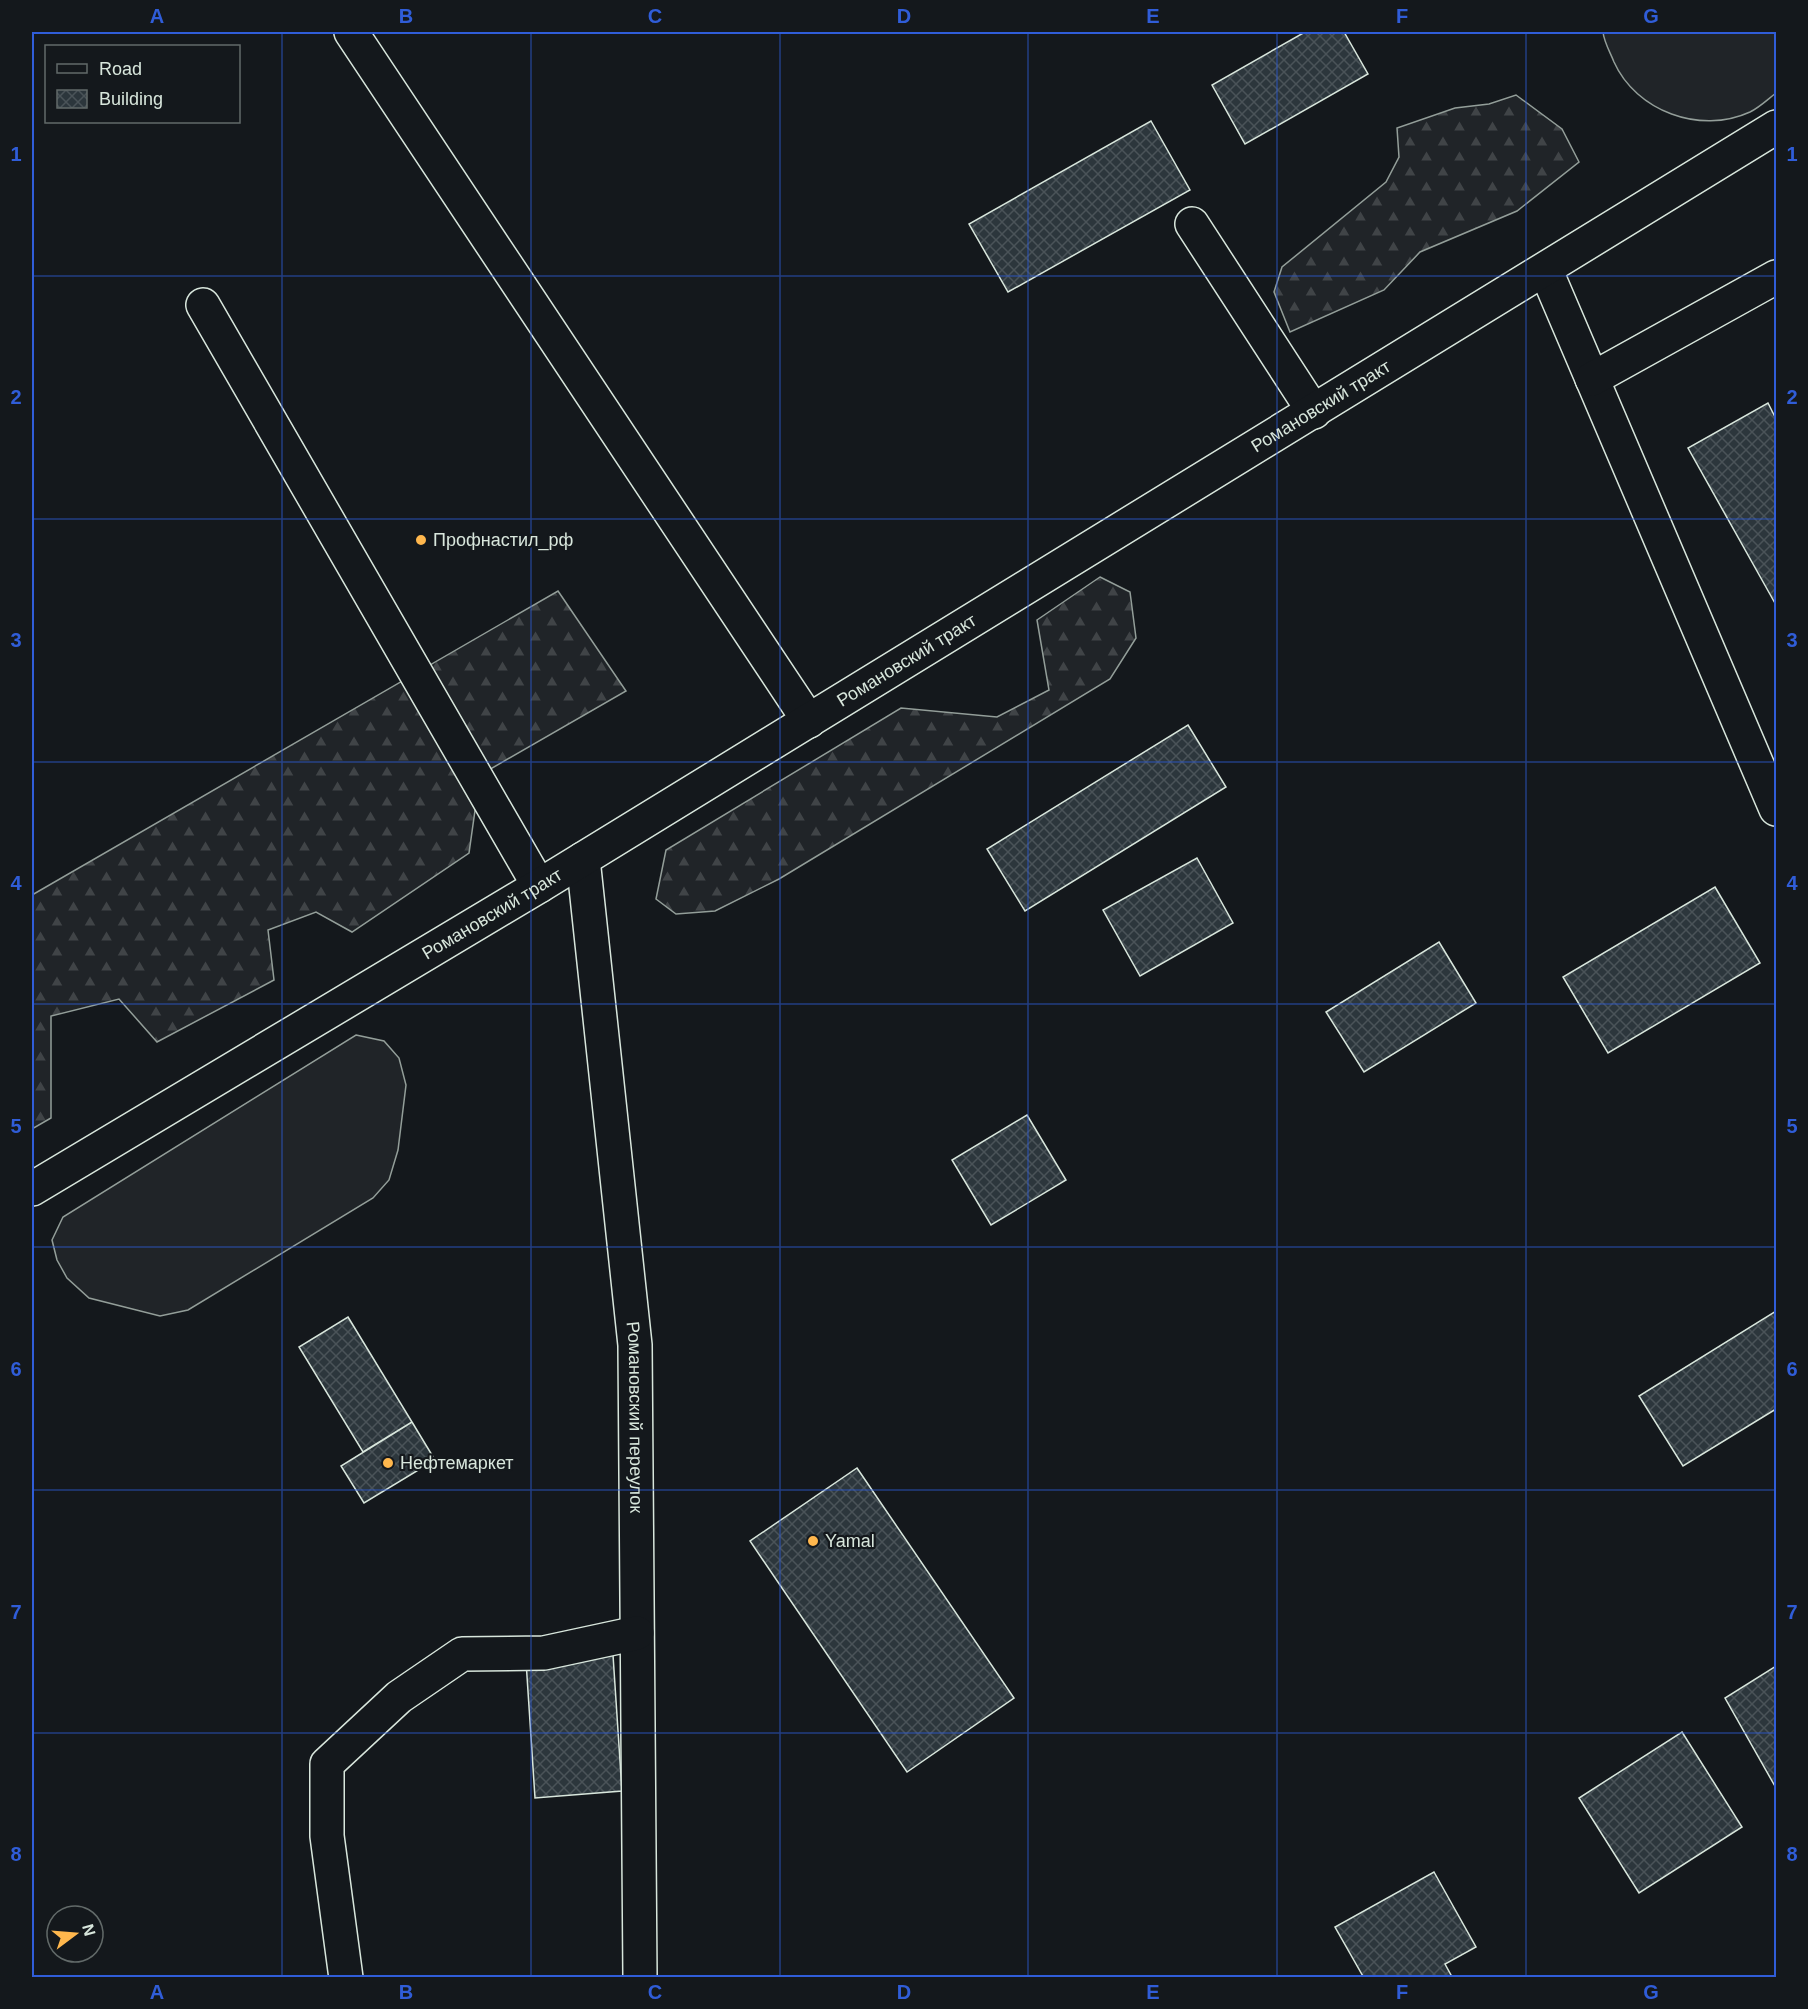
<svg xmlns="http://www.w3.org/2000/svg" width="1808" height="2009" font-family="Helvetica,sans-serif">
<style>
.grass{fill:#202428;stroke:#939e99;stroke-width:1.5}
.forest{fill:url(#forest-firs);stroke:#939e99;stroke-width:1.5}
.building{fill:url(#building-cross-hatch);stroke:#d8e6dc;stroke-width:1.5}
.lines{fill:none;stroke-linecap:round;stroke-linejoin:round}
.minor-casing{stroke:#d8e6dc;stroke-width:36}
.major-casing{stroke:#d8e6dc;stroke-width:36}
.minor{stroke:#14181c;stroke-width:33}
.major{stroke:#14181c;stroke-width:33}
.grid{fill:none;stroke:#305dd8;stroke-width:1.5;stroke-opacity:0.55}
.poi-dot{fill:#ffb74d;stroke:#14181c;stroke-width:2}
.labels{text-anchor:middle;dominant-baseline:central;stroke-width:4.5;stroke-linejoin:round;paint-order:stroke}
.street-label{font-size:18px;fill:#d8e6dc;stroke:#14181c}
.poi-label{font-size:18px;fill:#d8e6dc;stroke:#14181c;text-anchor:start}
.neatline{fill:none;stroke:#305dd8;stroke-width:2}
.grid-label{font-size:20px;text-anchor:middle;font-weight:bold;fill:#305dd8}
</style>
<defs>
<pattern id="forest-firs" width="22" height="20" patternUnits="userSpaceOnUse" patternTransform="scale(1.5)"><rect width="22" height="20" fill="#202428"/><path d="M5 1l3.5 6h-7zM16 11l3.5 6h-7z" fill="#404447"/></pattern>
<pattern id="building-cross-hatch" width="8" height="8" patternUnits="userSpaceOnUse" patternTransform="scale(1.5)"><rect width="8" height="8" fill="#2c363c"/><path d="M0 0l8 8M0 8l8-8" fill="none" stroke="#4a5358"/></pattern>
</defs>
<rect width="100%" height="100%" fill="#14181c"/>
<path class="grass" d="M1603 32H1776V93C1768 99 1760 107 1750 112 1700 135 1636 111 1614 62 1610 52 1604 42 1603 32Z
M356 1035 384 1041 399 1058 406 1085 398 1150 389 1180 373 1198 188 1310 160 1316 89 1298 67 1278 57 1260 52 1240 63 1217Z"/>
<path class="forest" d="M1516 95 1562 129 1579 162 1517 211 1420 252 1384 290 1290 332 1274 292 1282 267 1386 182 1399 157 1397 128 1455 108 1489 104Z
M1100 577 1130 592 1136 638 1110 679 779 879 715 911 676 914 656 899 666 850 901 708 997 717 1049 690 1037 620Z
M558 591 626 691 480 775 469 853 352 932 316 912 268 930 274 980 157 1042 119 999 51 1016V1118L32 1129V895Z"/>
<path class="building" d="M1305 32H1344L1368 74 1245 144 1212 85Z
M1151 121 1190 190 1008 292 969 224Z
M1768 403 1776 419V605L1688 448Z
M1188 725 1226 787 1025 911 987 849Z
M1197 858 1233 923 1140 976 1103 910Z
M1715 887 1760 963 1608 1053 1563 977Z
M1439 942 1476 1003 1364 1072 1326 1012Z
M1027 1115 1066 1180 991 1225 952 1160Z
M1776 1311V1409L1683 1466 1639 1396Z
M348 1317 412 1422 363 1452 299 1347Z
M412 1422 435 1460 364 1503 341 1466Z
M857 1468 1014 1698 907 1772 750 1541Z
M613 1655 622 1791 535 1798 526 1661Z
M1776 1666V1788L1725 1698Z
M1682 1732 1742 1827 1639 1893 1579 1798Z
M1434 1872 1476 1947 1445 1964 1451 1975 1447 1978H1364L1335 1927Z"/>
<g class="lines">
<defs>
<g id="minor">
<path d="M351 32 809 721"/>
<path d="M1192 224 1314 412"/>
<path d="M1546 271 1776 809"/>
<path d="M203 305 539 886"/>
<path d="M1592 379 1776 277"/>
<path id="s1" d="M583 859 635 1345 640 1978"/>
<path d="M346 1978 327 1836V1764L399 1697 462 1654 544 1653 637 1633"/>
</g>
<g id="major">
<path id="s2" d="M32 1189 539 886 1776 127"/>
</g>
</defs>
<use href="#minor" class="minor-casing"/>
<use href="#major" class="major-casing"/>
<use href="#minor" class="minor"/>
<use href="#major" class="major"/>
</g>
<path class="grid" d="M282 32V1978M531 32V1978M780 32V1978M1028 32V1978M1277 32V1978M1526 32V1978M32 276H1776M32 519H1776M32 762H1776M32 1004H1776M32 1247H1776M32 1490H1776M32 1733H1776"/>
<g class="poi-dot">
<circle cx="421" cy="540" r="6"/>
<circle cx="388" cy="1463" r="6"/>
<circle cx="813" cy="1541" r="6"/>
</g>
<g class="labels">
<g class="street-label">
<text stroke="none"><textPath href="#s2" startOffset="1508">Романовский тракт</textPath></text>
<text stroke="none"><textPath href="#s2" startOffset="1022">Романовский тракт</textPath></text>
<text stroke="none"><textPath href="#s2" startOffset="536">Романовский тракт</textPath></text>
<text stroke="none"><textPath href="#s1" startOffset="561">Романовский переулок</textPath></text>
</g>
<g class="poi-label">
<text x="433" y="540">Профнастил_рф</text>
<text x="400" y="1463">Нефтемаркет</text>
<text x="825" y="1541">Yamal</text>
</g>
</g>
<rect width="1808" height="2009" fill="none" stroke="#14181c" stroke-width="66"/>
<rect x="45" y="45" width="195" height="78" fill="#14181c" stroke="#626a69" stroke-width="1.5"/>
<rect x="57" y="64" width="30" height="9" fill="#14181c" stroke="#626a69" stroke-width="1.5"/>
<text x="99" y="75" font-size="18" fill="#d8e6dc">Road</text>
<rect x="57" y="90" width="30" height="18" fill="url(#building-cross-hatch)" stroke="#626a69" stroke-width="1.5"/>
<text x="99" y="105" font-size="18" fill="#d8e6dc">Building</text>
<g transform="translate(75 1934) rotate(74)"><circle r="28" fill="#14181c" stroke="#626a69" stroke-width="1.5"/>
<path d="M0-4.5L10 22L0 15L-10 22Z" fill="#ffb74d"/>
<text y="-9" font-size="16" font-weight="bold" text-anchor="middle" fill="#d8e6dc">N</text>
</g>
<rect x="33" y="33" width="1742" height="1943" class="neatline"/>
<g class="grid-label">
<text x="157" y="23">A</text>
<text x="406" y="23">B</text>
<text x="655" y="23">C</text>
<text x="904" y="23">D</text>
<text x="1153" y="23">E</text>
<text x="1402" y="23">F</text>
<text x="1651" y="23">G</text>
<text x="16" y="161">1</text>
<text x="1792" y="161">1</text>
<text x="16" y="404">2</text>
<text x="1792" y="404">2</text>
<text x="16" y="647">3</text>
<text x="1792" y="647">3</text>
<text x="16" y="890">4</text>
<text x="1792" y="890">4</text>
<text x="16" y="1133">5</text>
<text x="1792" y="1133">5</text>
<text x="16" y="1376">6</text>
<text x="1792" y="1376">6</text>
<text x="16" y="1619">7</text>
<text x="1792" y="1619">7</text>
<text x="16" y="1861">8</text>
<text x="1792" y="1861">8</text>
<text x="157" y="1999">A</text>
<text x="406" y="1999">B</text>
<text x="655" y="1999">C</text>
<text x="904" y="1999">D</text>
<text x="1153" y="1999">E</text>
<text x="1402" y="1999">F</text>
<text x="1651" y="1999">G</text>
</g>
</svg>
